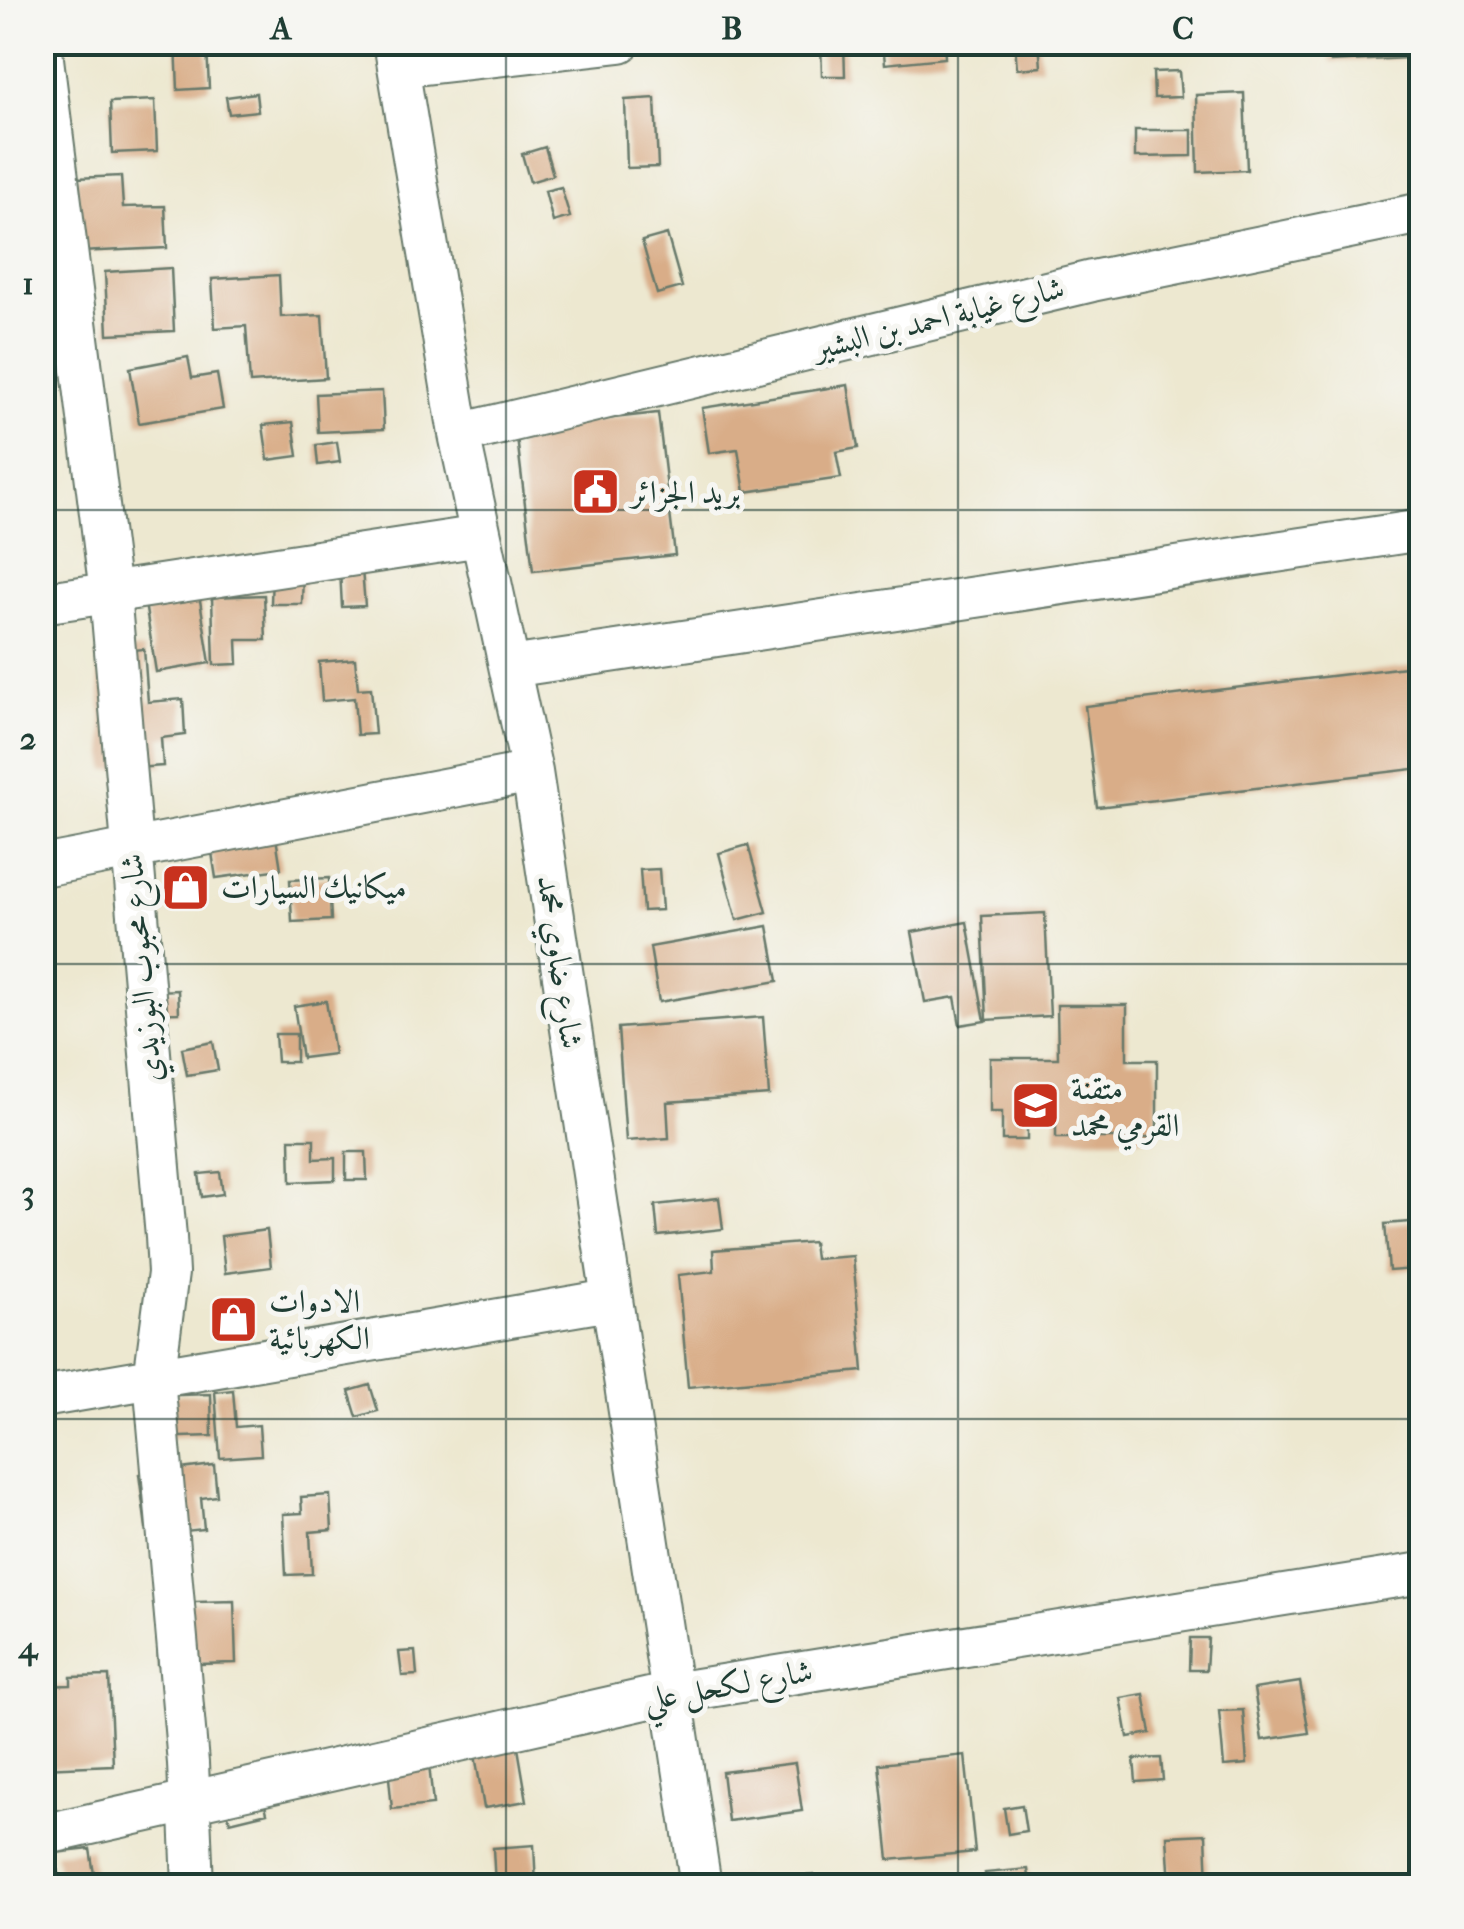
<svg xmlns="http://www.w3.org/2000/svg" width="1464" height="1929" font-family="'IM FELL French Canon',Amiri,serif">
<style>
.building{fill:#d9ad88}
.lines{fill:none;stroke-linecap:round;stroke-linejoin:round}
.minor-casing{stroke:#67796b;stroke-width:44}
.minor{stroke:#fff;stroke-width:40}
.grid{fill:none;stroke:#1f3d34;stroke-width:2.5;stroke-opacity:0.55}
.labels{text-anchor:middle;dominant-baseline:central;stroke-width:10;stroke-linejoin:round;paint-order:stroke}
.street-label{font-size:32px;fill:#1f3d34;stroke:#f6f6f2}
.poi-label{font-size:32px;fill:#1f3d34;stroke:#f6f6f2;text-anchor:start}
.neatline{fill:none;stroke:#1f3d34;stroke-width:4}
.grid-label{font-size:32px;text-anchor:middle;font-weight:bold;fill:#1f3d34}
</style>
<rect width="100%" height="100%" fill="#f6f6f2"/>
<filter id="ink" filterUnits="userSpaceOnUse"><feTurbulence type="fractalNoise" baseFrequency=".01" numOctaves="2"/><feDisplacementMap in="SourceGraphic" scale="20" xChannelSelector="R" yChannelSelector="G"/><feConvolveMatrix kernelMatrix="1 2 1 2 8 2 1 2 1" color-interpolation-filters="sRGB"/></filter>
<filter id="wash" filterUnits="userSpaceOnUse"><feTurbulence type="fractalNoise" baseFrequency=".0048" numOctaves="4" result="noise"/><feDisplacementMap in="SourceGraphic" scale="40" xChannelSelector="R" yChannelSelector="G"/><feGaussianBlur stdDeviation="2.25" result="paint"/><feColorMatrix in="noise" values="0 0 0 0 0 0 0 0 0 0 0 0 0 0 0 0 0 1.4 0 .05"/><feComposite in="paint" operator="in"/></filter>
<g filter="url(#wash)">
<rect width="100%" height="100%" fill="#ede8d0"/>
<g id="blocks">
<path class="building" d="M176 42H222L207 46 209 88 178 90Z
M821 42H844L845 76H822Z
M883 42H944L945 58 885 64Z
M1015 42H1039L1041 67 1017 69Z
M1181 42H1211V44L1182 50Z
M1330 42H1405L1406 58 1331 62Z
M1179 71 1181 97 1154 98 1153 72Z
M256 93 258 111 229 114 226 97Z
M1244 93 1247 170 1198 172 1196 95Z
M655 98 658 167 627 168 625 100Z
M155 100 157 151 112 153 110 102Z
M1135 130H1192V156L1135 157Z
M545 147 553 175 530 182 522 154Z
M121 176 123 207 165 206 167 248 79 252 76 178Z
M561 187 570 217 553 222 545 191Z
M667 234 682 287 657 294 642 241Z
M171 268 174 331 108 334 105 272Z
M279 275 281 317 322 315 326 378 250 383 246 326 215 328 212 279Z
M188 357 192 378 217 374 223 409 139 423 130 368Z
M848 385 858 448 836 452 841 478 745 492 738 449 709 453 702 408Z
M382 391 384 429 318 432 316 394Z
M658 413 675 555 533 571 516 429Z
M293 422 298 456 268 460 263 425Z
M337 442 340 462 318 465 316 445Z
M362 569 365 606 342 607 340 570Z
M272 572H303L302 604H271Z
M199 594 210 663 156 672 145 603Z
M264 595 266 640H237L238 664 214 665 212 597Z
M144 649 148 702 183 699 185 735 161 738 163 766 106 770 97 653Z
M355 659 358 689 371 688 375 734 357 735 354 698 322 701 319 662Z
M1422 665V768L1097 807 1085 706Z
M272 812 281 869 216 878 207 821Z
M748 845 767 912 737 920 719 853Z
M659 869 662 910 643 911 640 870Z
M329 878 331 920 292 922 290 880Z
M1045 913 1050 1016 987 1020 982 916Z
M967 922 985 1021 960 1025 955 997 925 1002 912 932Z
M768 926 778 981 659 1002 650 947Z
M178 990 179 1013 137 1014 136 992Z
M326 1001 334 1054 302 1058 294 1006Z
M1057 1005H1127V1060H1157V1138H1056V1098H1027V1140H1002V1112H990V1058H1058Z
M763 1017 769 1095 667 1102 669 1138 626 1141 618 1028Z
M275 1034H296V1062H277Z
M213 1042 218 1070 187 1075 182 1048Z
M290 1139H314V1159L335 1158V1180L291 1182Z
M346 1152H366L367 1180H346Z
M220 1172 223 1194 202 1197 199 1174Z
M719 1198 723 1229 658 1236 655 1205Z
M1422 1221V1292H1418L1415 1269 1389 1271 1385 1224Z
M267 1230 271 1267 225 1273 221 1236Z
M813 1242 815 1259 853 1256 863 1371 688 1387 678 1275 714 1271 713 1250Z
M42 1244 51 1291 42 1292Z
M370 1385 378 1411 357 1417 349 1391Z
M233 1390 236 1427 259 1425 261 1455 220 1458 215 1392Z
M211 1394 212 1436 150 1438 149 1396Z
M214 1465 217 1496 201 1498 204 1529 176 1532 175 1525 146 1528 139 1474Z
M330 1495 332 1530 310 1532 312 1574 286 1575 283 1514 302 1513 301 1497Z
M234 1601 236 1663 158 1665 157 1603Z
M1190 1638H1208L1206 1670H1189Z
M415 1651 417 1675 402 1676 399 1652Z
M109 1676 113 1765 42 1768V1686L71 1685V1677Z
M1300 1682 1309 1733 1262 1740 1254 1689Z
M1144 1694 1151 1733 1128 1737 1121 1698Z
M1243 1710 1247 1764 1224 1766 1219 1711Z
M515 1730 527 1801 484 1808 472 1737Z
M428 1753 433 1805 392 1809 387 1757Z
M965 1755 975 1852 889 1860 879 1764Z
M1161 1758 1163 1780 1136 1782 1134 1759Z
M795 1763 802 1811 728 1821 722 1772Z
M262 1793 267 1813 230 1822 225 1803Z
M1022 1805 1026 1831 1008 1834 1004 1808Z
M1206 1834 1208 1886H1170L1167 1836Z
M534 1845 536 1886H495L493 1848Z
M90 1849 94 1874 59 1879 55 1853Z
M1028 1869 1030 1884 987 1886 985 1873Z
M351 1874 355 1886H307V1885Z
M813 1875 814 1886H765V1880Z
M743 1877 744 1886H685V1881Z"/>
</g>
</g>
<g filter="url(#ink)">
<use href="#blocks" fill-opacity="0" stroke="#67796b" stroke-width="2.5"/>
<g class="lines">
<defs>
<path id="minor" d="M394 42 459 434 532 772 701 1886
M42 51 110 593 166 1237 168 1273 154 1379 188 1763 193 1886
M398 67 620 42
M459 434 1092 281 1422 213
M42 603 481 536
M510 667 1422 530
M42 866 532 772
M42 1397 610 1300
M42 1835 672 1693 1422 1573"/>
</defs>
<use href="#minor" class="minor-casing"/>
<use href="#minor" class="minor"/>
</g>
</g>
<path class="grid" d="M506 42V1886M958 42V1886M42 510H1422M42 964H1422M42 1419H1422"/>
<defs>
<symbol id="civic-square" viewBox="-11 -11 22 22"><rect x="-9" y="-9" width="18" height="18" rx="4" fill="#c8321e" stroke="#f6f6f2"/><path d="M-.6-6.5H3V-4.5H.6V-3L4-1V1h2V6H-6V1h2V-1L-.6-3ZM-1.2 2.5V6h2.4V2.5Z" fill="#fff"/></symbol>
<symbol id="shop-square" viewBox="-11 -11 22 22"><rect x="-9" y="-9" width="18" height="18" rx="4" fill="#c8321e" stroke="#f6f6f2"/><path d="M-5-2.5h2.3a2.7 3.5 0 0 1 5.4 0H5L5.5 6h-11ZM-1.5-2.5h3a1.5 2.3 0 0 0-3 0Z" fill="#fff"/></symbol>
<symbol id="school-square" viewBox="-11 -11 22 22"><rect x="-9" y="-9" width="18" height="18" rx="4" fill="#c8321e" stroke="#f6f6f2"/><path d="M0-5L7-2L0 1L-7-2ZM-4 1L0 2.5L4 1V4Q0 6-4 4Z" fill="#fff"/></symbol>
</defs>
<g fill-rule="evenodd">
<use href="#civic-square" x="568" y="464" width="55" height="55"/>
<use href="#shop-square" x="158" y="860" width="55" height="55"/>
<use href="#school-square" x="1008" y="1078" width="55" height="55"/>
<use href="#shop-square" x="206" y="1292" width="55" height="55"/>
</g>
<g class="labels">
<g class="street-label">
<text transform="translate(939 318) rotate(-14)">شارع غيابة احمد بن البشير</text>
<text transform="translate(560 962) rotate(82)">شارع ضاوي محمد</text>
<text transform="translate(141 968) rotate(-95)">شارع محبوب البوزيدي</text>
<text transform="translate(728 1685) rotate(-10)">شارع لكحل علي</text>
</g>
<g class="poi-label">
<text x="631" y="492">بريد الجزائر</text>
<text x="221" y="887">ميكانيك السيارات</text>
<text x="1071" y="1088">متقنة<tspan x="1071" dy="37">القرمي محمد</tspan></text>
<text x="269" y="1301">الادوات<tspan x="269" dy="37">الكهربائية</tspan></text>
</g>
</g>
<rect width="1464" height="1929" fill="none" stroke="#f6f6f2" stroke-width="110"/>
<rect x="55" y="55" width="1354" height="1819" class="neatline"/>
<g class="grid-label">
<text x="281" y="39">A</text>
<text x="732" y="39">B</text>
<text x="1183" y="39">C</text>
<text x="28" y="294">1</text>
<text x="28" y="749">2</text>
<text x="28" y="1203">3</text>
<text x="28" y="1658">4</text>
</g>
</svg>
